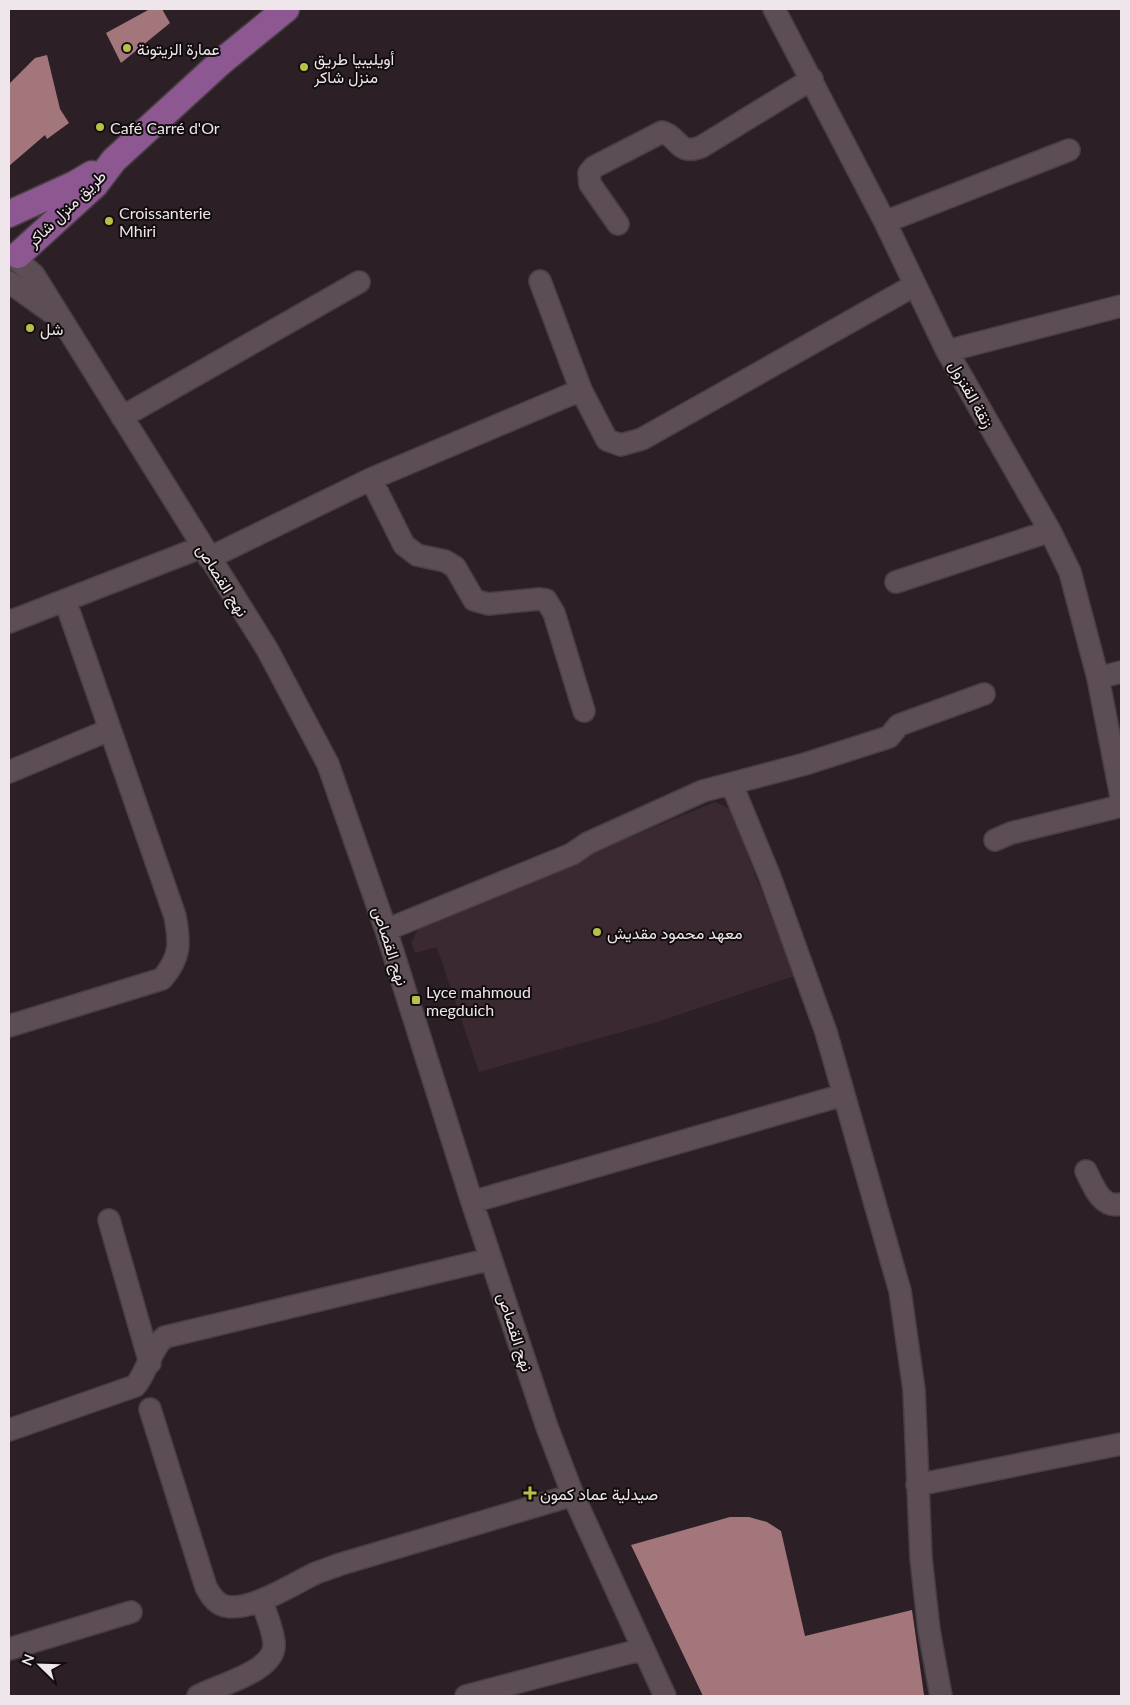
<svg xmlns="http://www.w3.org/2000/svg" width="1130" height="1705" font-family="Lato,Vazirmatn,sans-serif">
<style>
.built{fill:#3b2932}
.building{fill:#a3767b}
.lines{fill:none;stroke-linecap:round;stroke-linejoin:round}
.minor-casing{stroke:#483f44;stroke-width:24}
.major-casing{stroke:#483f44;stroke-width:29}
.minor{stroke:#5c4e54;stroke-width:21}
.major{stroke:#8d5792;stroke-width:26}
.poi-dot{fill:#b8c147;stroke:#110c0e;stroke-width:2}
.labels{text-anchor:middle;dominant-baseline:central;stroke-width:4;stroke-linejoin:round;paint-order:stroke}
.poi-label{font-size:16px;fill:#eee6ea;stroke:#110c0e;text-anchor:start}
.street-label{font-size:16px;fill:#eee6ea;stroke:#110c0e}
</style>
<rect width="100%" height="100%" fill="#2c2026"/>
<path class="built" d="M715 802 730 809 794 976 657 1022 479 1072 437 947 415 953 411 942 422 923Z"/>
<path class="building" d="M150 9H162L170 23 121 63 106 33Z
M47 55 60 109 69 123 47 139 45 135 9 166V84L35 58Z
M730 1517H749L767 1522 781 1531 805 1636 912 1610 924 1695 703 1696 631 1545Z"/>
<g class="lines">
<defs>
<path id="minor" d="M774 9 885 222 947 351 1050 531 1070 572 1098 678 1121 796
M885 222 1069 150
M618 224 590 184 589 173 594 167 662 132C679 136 677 156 701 147L812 79
M16 259 34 275 267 649 328 764 386 930 472 1202 547 1427 573 1495 665 1696
M540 281 581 390 607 440 621 445 642 439 915 285
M9 282 51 312
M947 351 1121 306
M122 417 359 282
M371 479 404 545 417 555 445 561 455 567 474 600 488 604 539 599 546 600 554 613 584 711
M209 558 371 479 581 390
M896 582 1050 531
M9 622 202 547
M1098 678 1121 672
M9 772 109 730
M732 785 770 877 826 1032 900 1291 914 1390 921 1558 929 1630 941 1696
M995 840 1011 833 1121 806
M386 930 572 854 588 843 703 791 805 764 889 737 899 725 984 694
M9 1026 162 979C181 957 180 943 175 916L65 600
M1086 1171C1093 1185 1101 1209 1121 1204
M472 1202 843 1095
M109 1220 150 1363
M150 1409 206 1587C210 1594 213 1600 220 1604 244 1617 294 1583 316 1573 324 1570 333 1567 341 1564L573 1495
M9 1430 135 1386C148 1372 150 1348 165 1337L491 1259
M917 1485 1121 1444
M9 1649 131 1612
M198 1696C218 1685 277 1671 274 1643 273 1629 266 1615 262 1601
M466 1696 643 1649"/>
<path id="major" d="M9 214 75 184 92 174
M18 255 95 185 114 160 221 62 286 9"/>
</defs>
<use href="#minor" class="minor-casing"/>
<use href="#major" class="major-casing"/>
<use href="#minor" class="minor"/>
<use href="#major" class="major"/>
</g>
<g class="poi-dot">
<circle cx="127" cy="48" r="5"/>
<circle cx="304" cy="67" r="5"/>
<circle cx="100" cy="127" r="5"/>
<circle cx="109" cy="221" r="5"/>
<circle cx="30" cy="328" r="5"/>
<circle cx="597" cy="932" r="5"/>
<rect x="411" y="995" width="10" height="10" rx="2.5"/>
<path d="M527.5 1485.5h5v5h5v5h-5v5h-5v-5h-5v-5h5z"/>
</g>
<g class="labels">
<g class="poi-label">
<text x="137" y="48">عمارة الزيتونة</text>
<text x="314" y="58">أويليبيا طريق<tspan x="314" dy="18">منزل شاكر</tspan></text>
<text x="110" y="127">Café Carré d'Or</text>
<text x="119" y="212">Croissanterie<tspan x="119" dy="18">Mhiri</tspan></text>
<text x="40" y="328">شل</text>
<text x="607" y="932">معهد محمود مقديش</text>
<text x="426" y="991">Lyce mahmoud<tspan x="426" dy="18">megduich</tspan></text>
<text x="540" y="1493">صيدلية عماد كمون</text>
</g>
<g class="street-label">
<text transform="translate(66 208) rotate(-44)">طريق منزل شاكر</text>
<text transform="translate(972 394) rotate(61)">زنقة القنزول</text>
<text transform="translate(223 580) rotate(58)">نهج القصاص</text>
<text transform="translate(391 946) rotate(72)">نهج القصاص</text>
<text transform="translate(516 1332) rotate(72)">نهج القصاص</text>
</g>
</g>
<rect width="1130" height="1705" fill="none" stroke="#eee6ea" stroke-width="20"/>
<g transform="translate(40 1665) rotate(293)" stroke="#110c0e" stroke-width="4" paint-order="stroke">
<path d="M0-4L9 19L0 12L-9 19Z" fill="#eee6ea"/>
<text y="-8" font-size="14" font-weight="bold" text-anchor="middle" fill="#eee6ea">N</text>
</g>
</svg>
